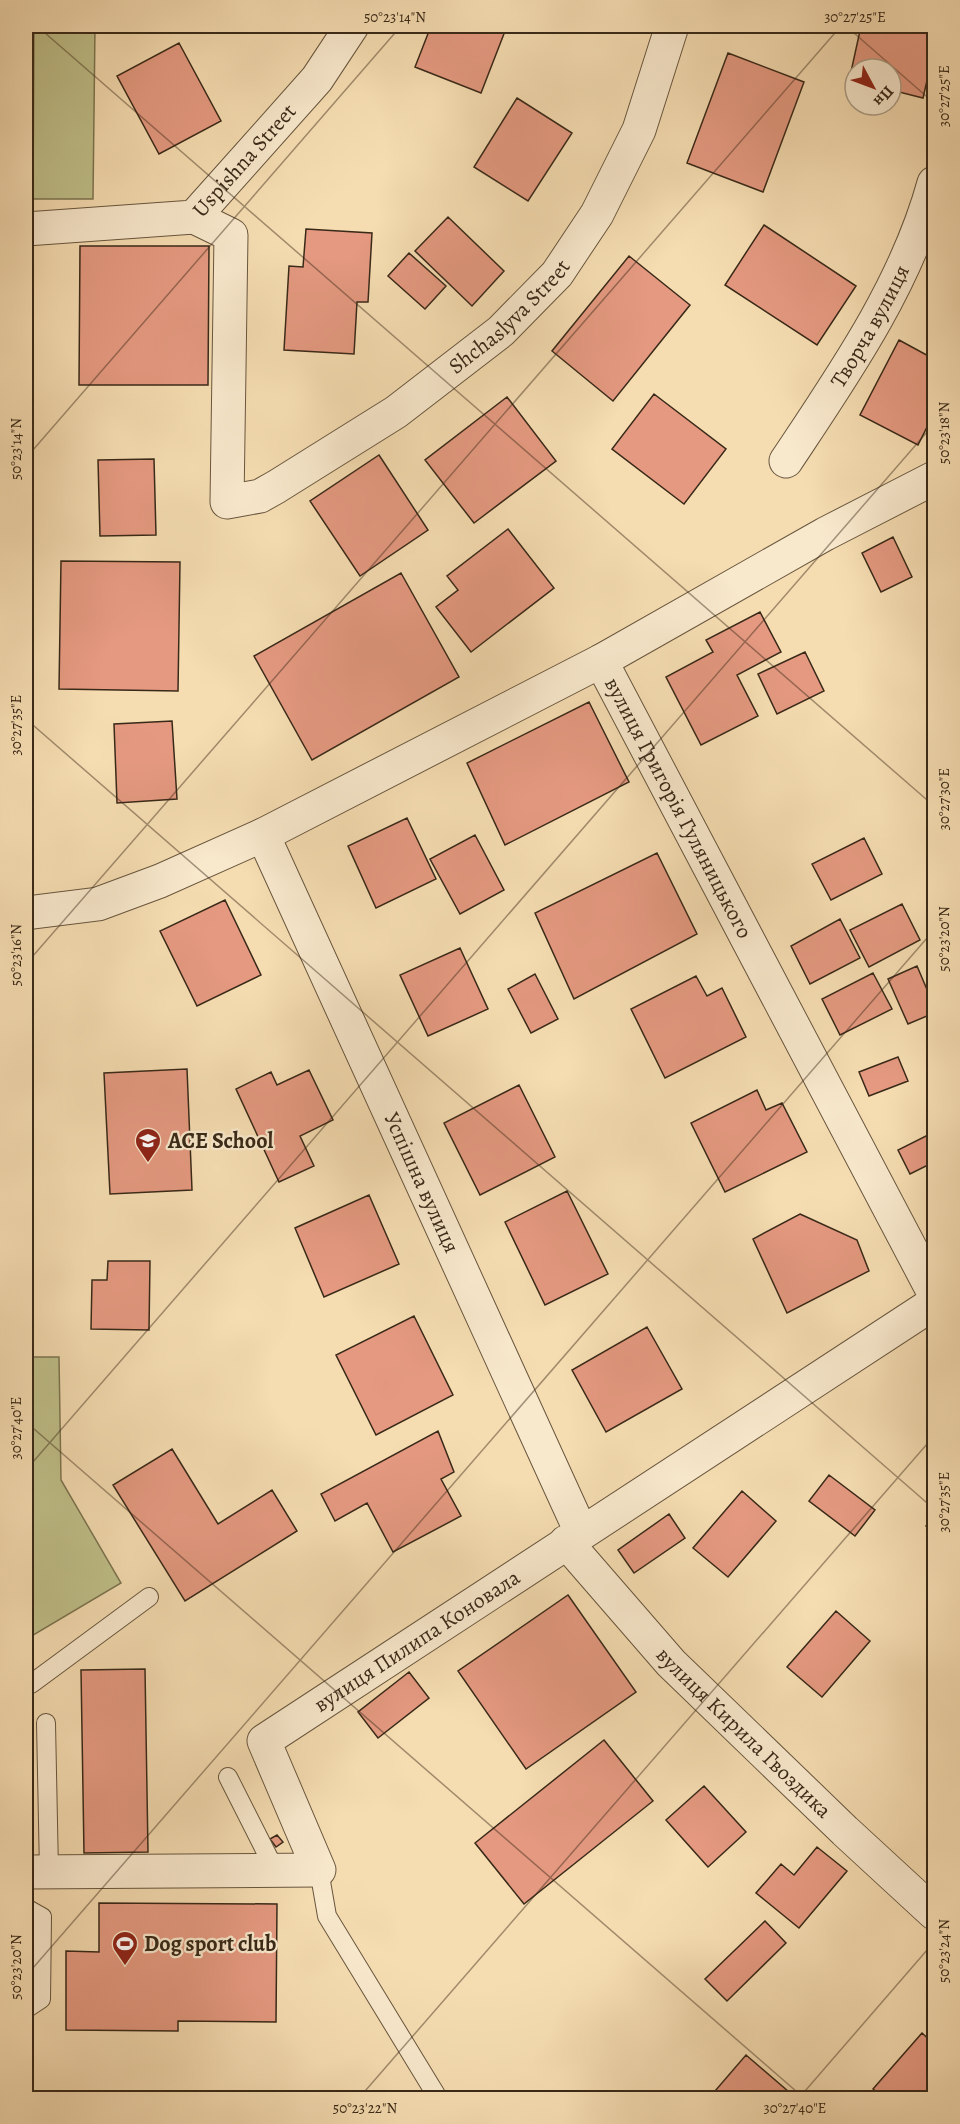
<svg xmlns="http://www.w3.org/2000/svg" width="960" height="2124" font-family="Alegreya,serif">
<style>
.green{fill:#bfbf89;stroke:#7c7450;stroke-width:1.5}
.building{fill:#e49980;stroke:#392918;stroke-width:1.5}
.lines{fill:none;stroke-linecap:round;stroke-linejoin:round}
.service-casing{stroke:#68563e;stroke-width:20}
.minor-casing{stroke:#68563e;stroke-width:35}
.service{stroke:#f8e8cc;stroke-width:18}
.minor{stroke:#f8e8cc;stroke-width:33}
.ticks{fill:none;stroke:#392918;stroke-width:1.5;stroke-opacity:0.45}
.labels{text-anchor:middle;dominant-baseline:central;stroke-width:4.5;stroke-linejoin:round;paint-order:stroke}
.street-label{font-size:22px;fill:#392918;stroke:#f8e8cc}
.poi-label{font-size:22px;font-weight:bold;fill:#392918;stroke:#f8e8cc;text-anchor:start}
.neatline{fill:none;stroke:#392918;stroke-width:2}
.ticks-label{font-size:15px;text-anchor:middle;fill:#392918}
</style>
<rect width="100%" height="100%" fill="#f5dcb1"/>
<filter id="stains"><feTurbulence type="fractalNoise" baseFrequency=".00333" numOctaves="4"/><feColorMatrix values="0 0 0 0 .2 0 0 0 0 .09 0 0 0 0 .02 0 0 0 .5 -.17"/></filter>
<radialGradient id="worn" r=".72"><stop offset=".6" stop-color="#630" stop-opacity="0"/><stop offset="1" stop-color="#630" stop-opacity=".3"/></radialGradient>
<path class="green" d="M34 26H95L93 199H33Z
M28 1357H59L61 1480 121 1583 30 1637Z"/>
<path class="building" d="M431 26H507L481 93 415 67Z
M861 26H934V50L923 98 891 90V69H855V82L849 81Z
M179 43 221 121 159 154 117 76Z
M728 53 804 82 763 192 687 163Z
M517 98 572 133 528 201 474 167Z
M448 217 504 271 472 306 415 251Z
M764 225 856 286 817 345 725 285Z
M306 229 372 233 368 302H357L354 354 284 350 289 266 303 267Z
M80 246H209L208 385H79Z
M409 253 446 286 425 309 388 276Z
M629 256 690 305 613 401 552 351Z
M899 340 934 359V413L918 445 860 415Z
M654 394 726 449 684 504 612 449Z
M507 397 556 461 474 523 425 460Z
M379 455 428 530 360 576 310 501Z
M154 459 156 535 100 536 98 460Z
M508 529 554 588 471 652 436 607 458 590 447 576Z
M893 537 912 577 881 592 862 553Z
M61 561 180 562 178 691 59 689Z
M401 573 459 677 312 760 254 656Z
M760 612 781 652 737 675 758 716 701 745 666 677 713 652 706 640Z
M805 652 824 691 777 714 758 674Z
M589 702 629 782 505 845 467 763Z
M172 721 177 799 117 803 114 724Z
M407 818 436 879 376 908 348 846Z
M475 835 504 890 460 914 430 859Z
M864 838 882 874 831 900 812 864Z
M657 853 697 934 574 999 535 913Z
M225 900 261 975 197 1006 160 931Z
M902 904 920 940 869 967 850 930Z
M840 919 860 958 810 984 791 946Z
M460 948 488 1009 428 1036 400 975Z
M917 966 934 1006V1013L908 1024 888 979Z
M873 973 892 1009 840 1035 822 999Z
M535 974 558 1019 531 1033 508 989Z
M696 976 707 996 722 988 746 1037 665 1078 631 1009Z
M898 1057 908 1081 869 1096 859 1072Z
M187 1069 192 1190 110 1194 104 1073Z
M309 1070 333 1120 300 1136 314 1166 279 1182 236 1089 271 1072 277 1085Z
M519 1085 555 1157 480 1195 444 1123Z
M757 1090 766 1110 782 1103 807 1152 725 1192 691 1123Z
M934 1132V1162L910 1174 898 1150Z
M567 1191 608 1274 545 1305 505 1222Z
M369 1195 399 1264 324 1297 295 1228Z
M800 1214 857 1240 869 1271 787 1313 753 1239Z
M108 1261H150L149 1330 91 1329 92 1280H107Z
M414 1316 453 1395 376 1435 336 1355Z
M647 1327 682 1389 606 1432 572 1370Z
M438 1431 454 1472 441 1479 461 1516 393 1552 367 1503 335 1521 321 1494Z
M172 1449 218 1524 272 1490 297 1531 185 1601 113 1485Z
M829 1475 875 1510 855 1536 809 1501Z
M742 1491 776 1521 728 1577 693 1548Z
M669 1514 685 1538 634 1573 618 1550Z
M934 1516V1533L926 1526Z
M568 1595 636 1692 526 1769 458 1671Z
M836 1611 870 1641 822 1697 787 1667Z
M145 1669 148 1852 84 1853 81 1670Z
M409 1672 429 1698 378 1738 358 1712Z
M604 1740 653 1801 524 1904 475 1843Z
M704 1786 746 1832 708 1867 666 1820Z
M277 1835 283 1842 276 1847 270 1839Z
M817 1847 847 1871 799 1928 756 1893 781 1864 794 1875Z
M99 1903 277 1904 276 2022 178 2021V2031L66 2030V1951L99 1952Z
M765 1921 786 1943 727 2001 705 1979Z
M922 2033 934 2044V2088L926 2098H884L873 2089Z
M746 2055 796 2098H709Z"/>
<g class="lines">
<defs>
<path id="service" d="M26 1685 31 1684 149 1597
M46 1723 49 1872
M228 1777 275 1870
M319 1870 327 1916 438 2098
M26 1908 42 1917 41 1999 26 2009"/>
<g id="minor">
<path id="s1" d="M194 217 231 235 227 502 260 496 276 487 396 412 501 331 557 274 597 214 639 130 672 26"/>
<path id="s2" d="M26 229 194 217 317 79 352 26"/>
<path id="s3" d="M786 461C844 374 906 285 934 183"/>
<path id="s4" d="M601 661 934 1293"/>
<path id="s5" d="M263 835 581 1532"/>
<path d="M26 913 98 904 160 881 263 835 601 661 825 534 934 478"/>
<path id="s6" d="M566 1542 671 1663 845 1831 934 1913"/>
<path id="s7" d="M26 1872 319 1870 264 1741 934 1303"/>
</g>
</defs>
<use href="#service" class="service-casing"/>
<use href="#minor" class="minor-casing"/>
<use href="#service" class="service"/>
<use href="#minor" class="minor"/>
</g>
<path class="ticks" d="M37 26 934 806M846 26 934 103M26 458 401 26M26 719 934 1509M26 964 841 26M26 1422 804 2098M26 1470 934 424M26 1976 934 930M359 2098 934 1436M799 2098 934 1942"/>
<defs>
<symbol id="school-pin" viewBox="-11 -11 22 30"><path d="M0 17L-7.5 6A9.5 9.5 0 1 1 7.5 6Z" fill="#8f2418" stroke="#f8e8cc"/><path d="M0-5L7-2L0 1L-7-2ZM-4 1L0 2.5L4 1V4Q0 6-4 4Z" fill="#fff"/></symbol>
<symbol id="stadium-pin" viewBox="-11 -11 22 30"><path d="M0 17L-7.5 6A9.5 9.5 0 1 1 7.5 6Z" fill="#8f2418" stroke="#f8e8cc"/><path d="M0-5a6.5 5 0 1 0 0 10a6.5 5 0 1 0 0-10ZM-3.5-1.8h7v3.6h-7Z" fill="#fff"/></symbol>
</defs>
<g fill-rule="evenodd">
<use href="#school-pin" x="133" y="1126" width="30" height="40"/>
<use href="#stadium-pin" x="110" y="1929" width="30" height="40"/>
</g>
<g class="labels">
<g class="street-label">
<text stroke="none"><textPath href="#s2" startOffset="244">Uspishna Street</textPath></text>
<text stroke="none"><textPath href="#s1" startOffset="650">Shchaslyva Street</textPath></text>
<text stroke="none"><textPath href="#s3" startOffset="159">Творча вулиця</textPath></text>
<text stroke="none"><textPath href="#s4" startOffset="166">вулиця Григорія Гуляницького</textPath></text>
<text stroke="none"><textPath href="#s5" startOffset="382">Успішна вулиця</textPath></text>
<text stroke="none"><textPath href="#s7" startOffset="616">вулиця Пилипа Коновала</textPath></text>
<text stroke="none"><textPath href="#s6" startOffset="261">вулиця Кирила Гвоздика</textPath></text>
</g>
<g class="poi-label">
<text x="168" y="1141">ACE School</text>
<text x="144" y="1944">Dog sport club</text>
</g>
</g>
<rect width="960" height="2124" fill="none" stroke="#f5dcb1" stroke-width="66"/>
<g transform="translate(873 87) rotate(131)"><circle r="28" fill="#f8e8cc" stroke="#ac9c84" stroke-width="1.5"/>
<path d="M0-4.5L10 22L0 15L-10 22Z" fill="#8f2418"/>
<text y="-9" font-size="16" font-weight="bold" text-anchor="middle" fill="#392918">Пн</text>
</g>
<rect x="33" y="33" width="894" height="2058" class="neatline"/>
<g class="ticks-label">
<text x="395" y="22">50°23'14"N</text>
<text x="855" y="22">30°27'25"E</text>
<text transform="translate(944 96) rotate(-90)" y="5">30°27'25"E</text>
<text transform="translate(944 433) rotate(-90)" y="5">50°23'18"N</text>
<text transform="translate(16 449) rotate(-90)" y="5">50°23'14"N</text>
<text transform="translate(16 725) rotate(-90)" y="5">30°27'35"E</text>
<text transform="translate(944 799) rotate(-90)" y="5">30°27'30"E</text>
<text transform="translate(944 939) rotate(-90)" y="5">50°23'20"N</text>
<text transform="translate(16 955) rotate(-90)" y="5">50°23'16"N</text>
<text transform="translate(16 1428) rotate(-90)" y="5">30°27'40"E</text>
<text transform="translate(944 1502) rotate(-90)" y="5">30°27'35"E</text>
<text transform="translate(944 1951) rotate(-90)" y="5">50°23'24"N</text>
<text transform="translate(16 1967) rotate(-90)" y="5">50°23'20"N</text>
<text x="365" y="2113">50°23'22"N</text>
<text x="795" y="2113">30°27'40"E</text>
</g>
<rect width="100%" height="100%" filter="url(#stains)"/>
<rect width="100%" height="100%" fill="url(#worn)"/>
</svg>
